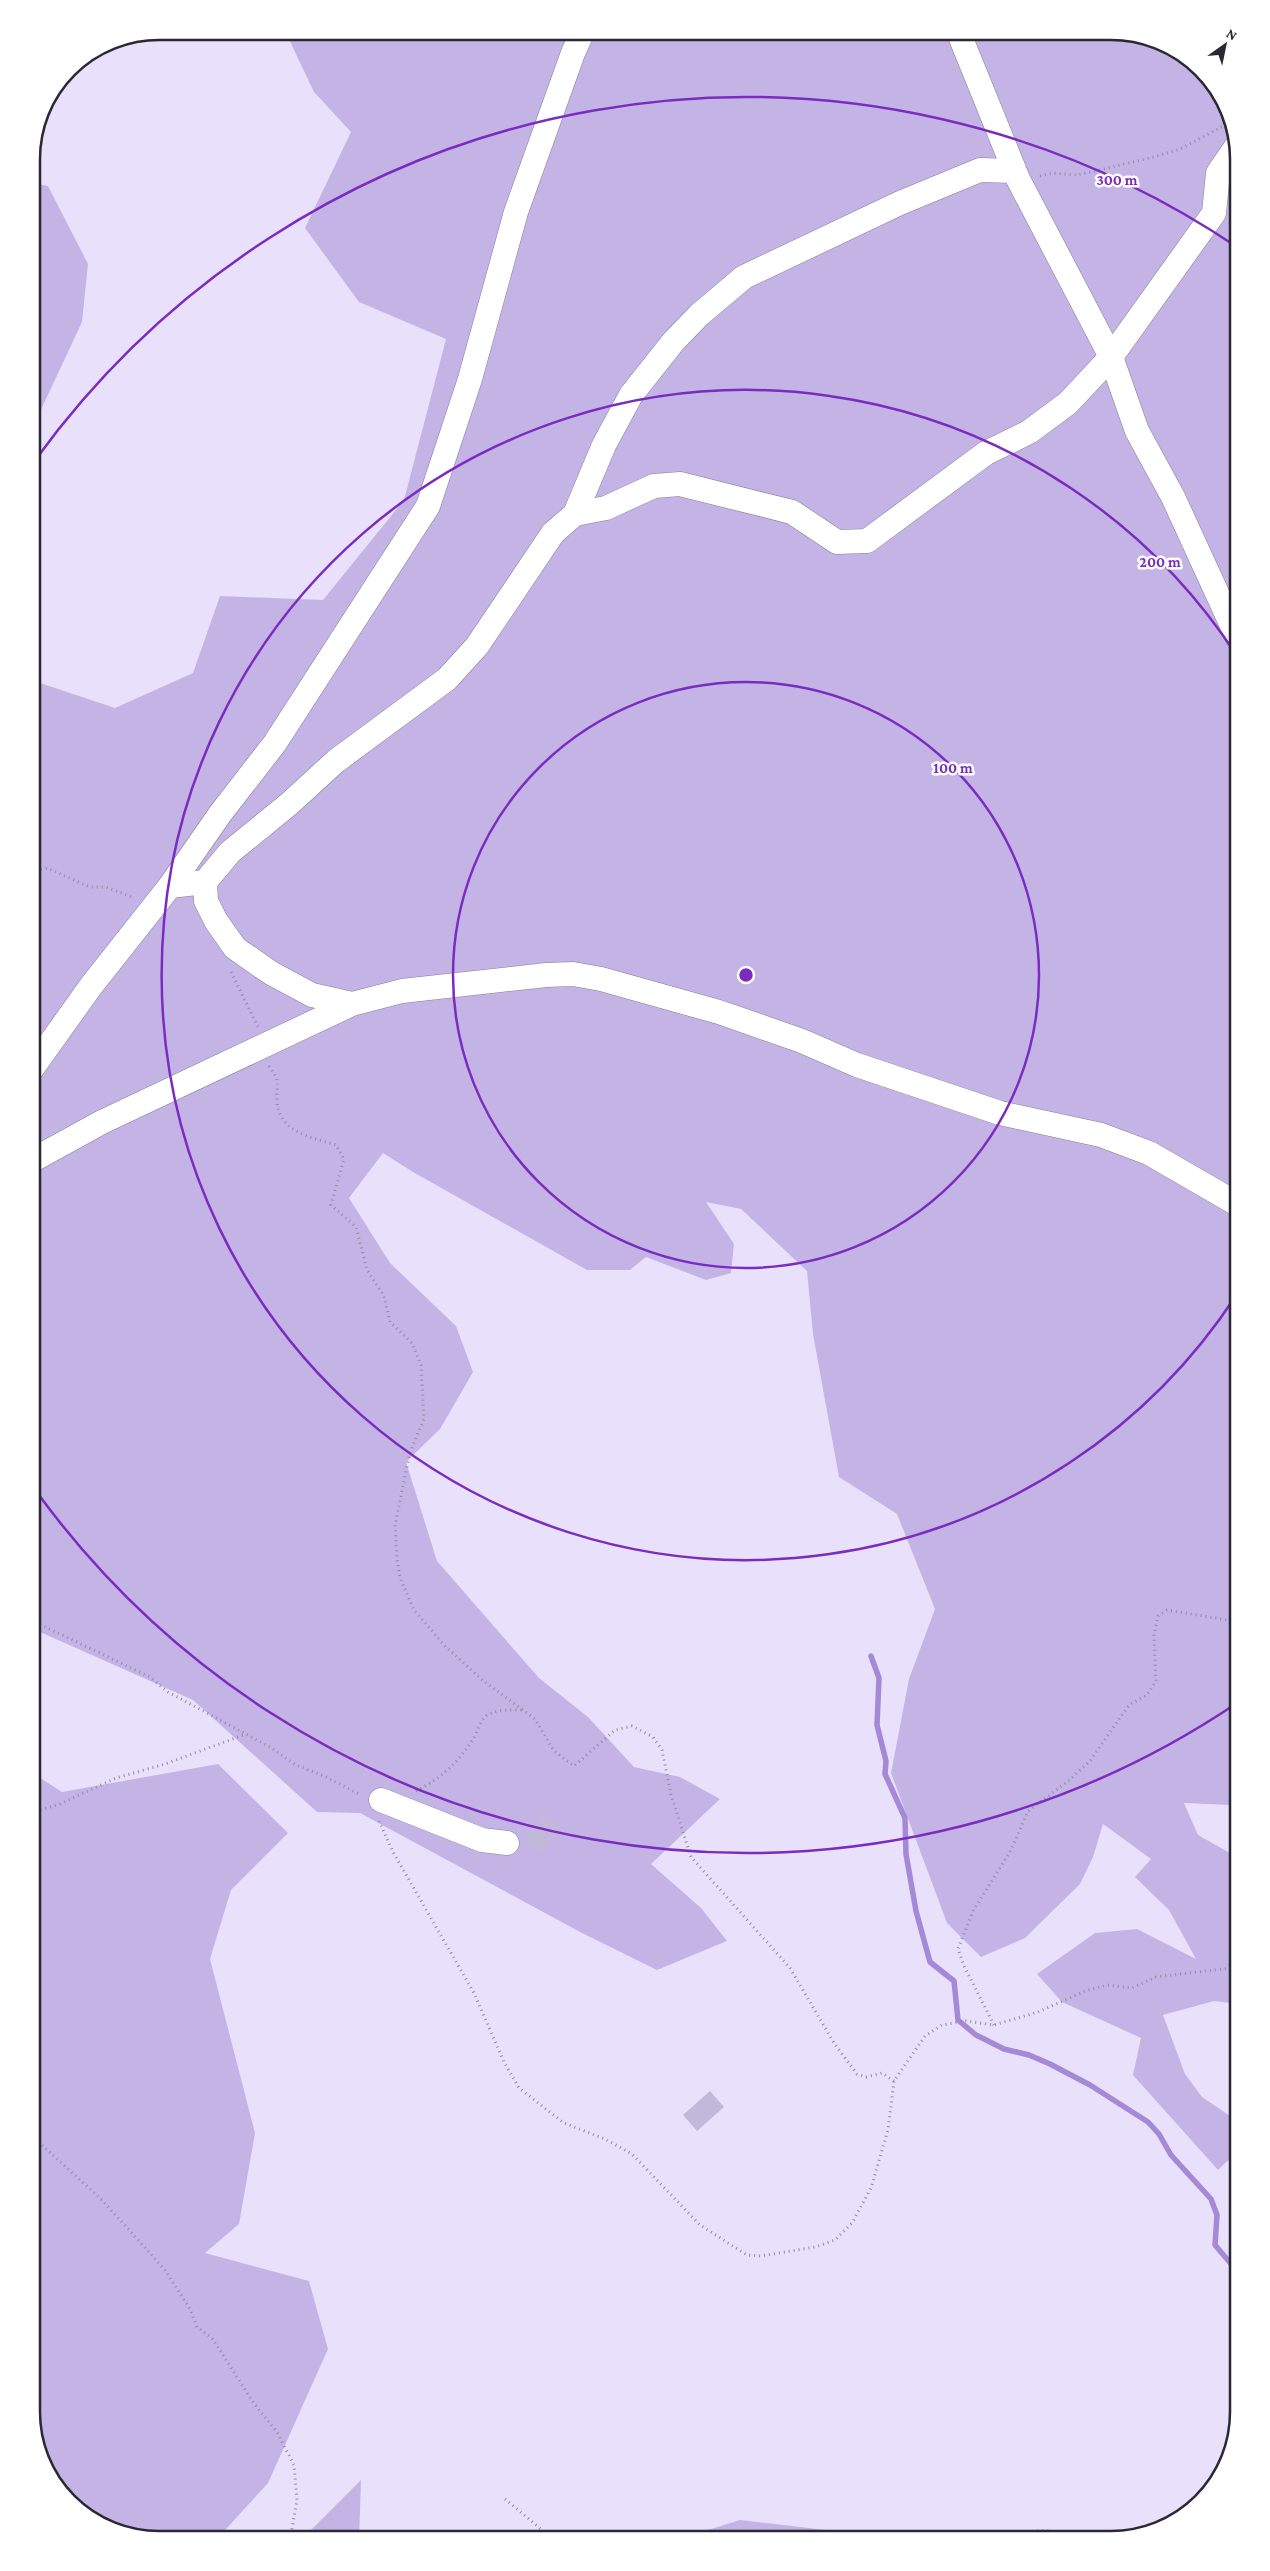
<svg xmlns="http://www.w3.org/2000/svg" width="1270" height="2571" font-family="'Crimson Pro',serif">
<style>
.green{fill:#c4b4e6}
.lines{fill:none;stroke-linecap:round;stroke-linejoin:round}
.stream{stroke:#a489d6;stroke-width:5.5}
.building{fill:#c2b8d9}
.minor-casing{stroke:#867d9b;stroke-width:25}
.path{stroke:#918b9f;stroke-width:3;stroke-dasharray:1 4;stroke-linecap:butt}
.minor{stroke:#fff;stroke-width:24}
.ring{fill:none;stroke:#7b2cbf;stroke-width:2.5}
.rim{fill:none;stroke:#2b2733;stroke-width:2.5}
.centre{fill:#7b2cbf;stroke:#fff;stroke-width:2.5}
.ring-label{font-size:15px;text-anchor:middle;font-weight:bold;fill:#7b2cbf;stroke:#fff;stroke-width:5;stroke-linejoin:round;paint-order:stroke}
</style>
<rect width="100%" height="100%" fill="#e9e1fc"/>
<path class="green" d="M285 31 1120 32 1189 57 1229 110 1239 159V1807L1230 1805 1184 1803 1198 1835 1239 1858V2004L1214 2001 1163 2015 1185 2074 1202 2097 1239 2122V2150L1218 2170 1133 2075 1141 2038 1062 2002 1037 1974 1095 1933 1137 1929 1196 1959 1169 1910 1135 1877 1151 1859 1103 1824 1093 1857 1080 1884 1025 1938 981 1957 947 1923 891 1773 909 1679 935 1609 897 1514 839 1477 813 1334 807 1271 741 1209 706 1202 734 1244 731 1273 706 1280 646 1257 630 1270H587L413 1172 383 1153 349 1198 390 1263 456 1326 473 1372 440 1429 406 1462 437 1561 539 1678 588 1717 634 1767 680 1777 720 1799 651 1864 701 1908 727 1941 657 1970 582 1933 360 1813 317 1812 193 1700 31 1628V680L115 708 193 673 220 596 323 600 404 500 446 339 359 302 305 228 351 132 314 92Z
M32 183 48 186 88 264 82 322 31 431Z
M218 1764 288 1833 231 1890 210 1959 255 2133 239 2224 205 2253 309 2281 328 2349 268 2483 216 2540 151 2539 88 2518 41 2461 31 2412V1772L62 1792Z
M361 2480 359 2540H303L304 2537Z
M740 2520 843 2532 853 2540H676Z
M497 2530 533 2535 534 2540H495Z"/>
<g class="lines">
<path class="stream" d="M871 1656 879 1678 877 1725 886 1761 885 1774 905 1818 906 1854 916 1911 930 1962 954 1981 958 2020 976 2035 1004 2049 1029 2055 1050 2064 1090 2085 1148 2122 1159 2134 1171 2155 1211 2199 1217 2215 1215 2245 1232 2265 1239 2269"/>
</g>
<path class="building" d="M543 1814 561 1828 541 1854 523 1841Z
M710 2091 724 2107 697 2131 683 2115Z"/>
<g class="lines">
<defs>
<path id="minor" d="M958 31 1018 179 1111 357 1137 431 1173 497 1239 641
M575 514 604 445 631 395 673 342 699 315 744 277 900 203 980 170 1014 171
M205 882 206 901 216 921 235 948 271 973 312 995 352 1004
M170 886 205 882 230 852 289 804 336 761 447 679 477 646 553 533 575 514 606 508 654 486 680 484 792 512 837 542 867 541 986 453 1029 432 1068 403 1111 357 1214 213 1218 173 1236 147
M31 1070 91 986 170 886 220 814 275 743 428 506 470 379 516 212 573 53 583 31
M31 1161 102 1122 352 1004 402 991 546 975 573 974 601 979 719 1012 802 1041 857 1065 1000 1113 1101 1135 1149 1153 1239 1205
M381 1800 482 1840 507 1843"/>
</defs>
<use href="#minor" class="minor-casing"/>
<path class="path" d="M1040 176 1052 173 1078 175 1154 157 1180 149 1231 122
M31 871 47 868 90 887H106L134 898
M231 972 258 1027
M269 1066C282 1084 276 1082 277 1102 280 1133 311 1137 336 1145L344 1159 331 1205 356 1227 367 1270 384 1296 390 1322 412 1343 421 1365 424 1419 410 1452 395 1525 397 1559 400 1578 414 1610 444 1645 481 1679 535 1719 554 1751 574 1766 615 1730 632 1726 653 1737 662 1750 671 1795 691 1857 790 1968 834 2043 857 2074 866 2077 882 2073 894 2081
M31 1620 150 1677 168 1692 270 1747 296 1765 324 1776 361 1795
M416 1791C440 1779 459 1762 473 1739 477 1733 479 1723 484 1718 492 1709 511 1710 522 1710
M31 1813 60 1804 116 1778 165 1764 246 1734
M379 1821 393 1852 474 1993 504 2062 519 2088 564 2123 605 2139 632 2154 700 2225 747 2255 761 2256 815 2247 835 2240 852 2223 871 2188 888 2130 894 2081 925 2036 942 2025 966 2021 994 2025 1038 2012 1085 1991 1107 1985 1132 1988 1156 1977 1239 1967
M994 2025 964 1966 958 1949 973 1911 1011 1850 1028 1811 1067 1782 1090 1761 1129 1705 1147 1695 1156 1681 1154 1635 1158 1616 1167 1610 1239 1622
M31 2135 102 2200 165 2270 190 2309 197 2327 212 2338 255 2405 277 2432 294 2465 297 2500 290 2540
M505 2499 554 2540
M1020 2540C1034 2523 1064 2533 1082 2540"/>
<use href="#minor" class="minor"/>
</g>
<g class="ring">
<circle cx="746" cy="975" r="293"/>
<path d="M1237 1294A585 585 0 1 1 1237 656"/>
<path d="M1237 1703A878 878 0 0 1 36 1491M36 459A878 878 0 0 1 1237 247"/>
</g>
<path d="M0 0H1270V2571H0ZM159 40H1111A119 119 0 0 1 1230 159V2412A119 119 0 0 1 1111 2531H159A119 119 0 0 1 40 2412V159A119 119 0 0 1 159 40Z" fill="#fff" fill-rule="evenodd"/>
<path class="rim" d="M159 40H1111A119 119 0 0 1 1230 159V2412A119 119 0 0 1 1111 2531H159A119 119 0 0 1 40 2412V159A119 119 0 0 1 159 40Z"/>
<circle cx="746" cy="975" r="8" class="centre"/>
<g class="ring-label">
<text x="1117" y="185">300 m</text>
<text x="1160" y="567">200 m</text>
<text x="953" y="773">100 m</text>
</g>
<g transform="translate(1225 45) rotate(33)" stroke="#ffffff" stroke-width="4" paint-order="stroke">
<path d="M0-4L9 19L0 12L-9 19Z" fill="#2b2733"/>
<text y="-8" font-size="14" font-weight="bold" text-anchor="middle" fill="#2b2733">N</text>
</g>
</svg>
